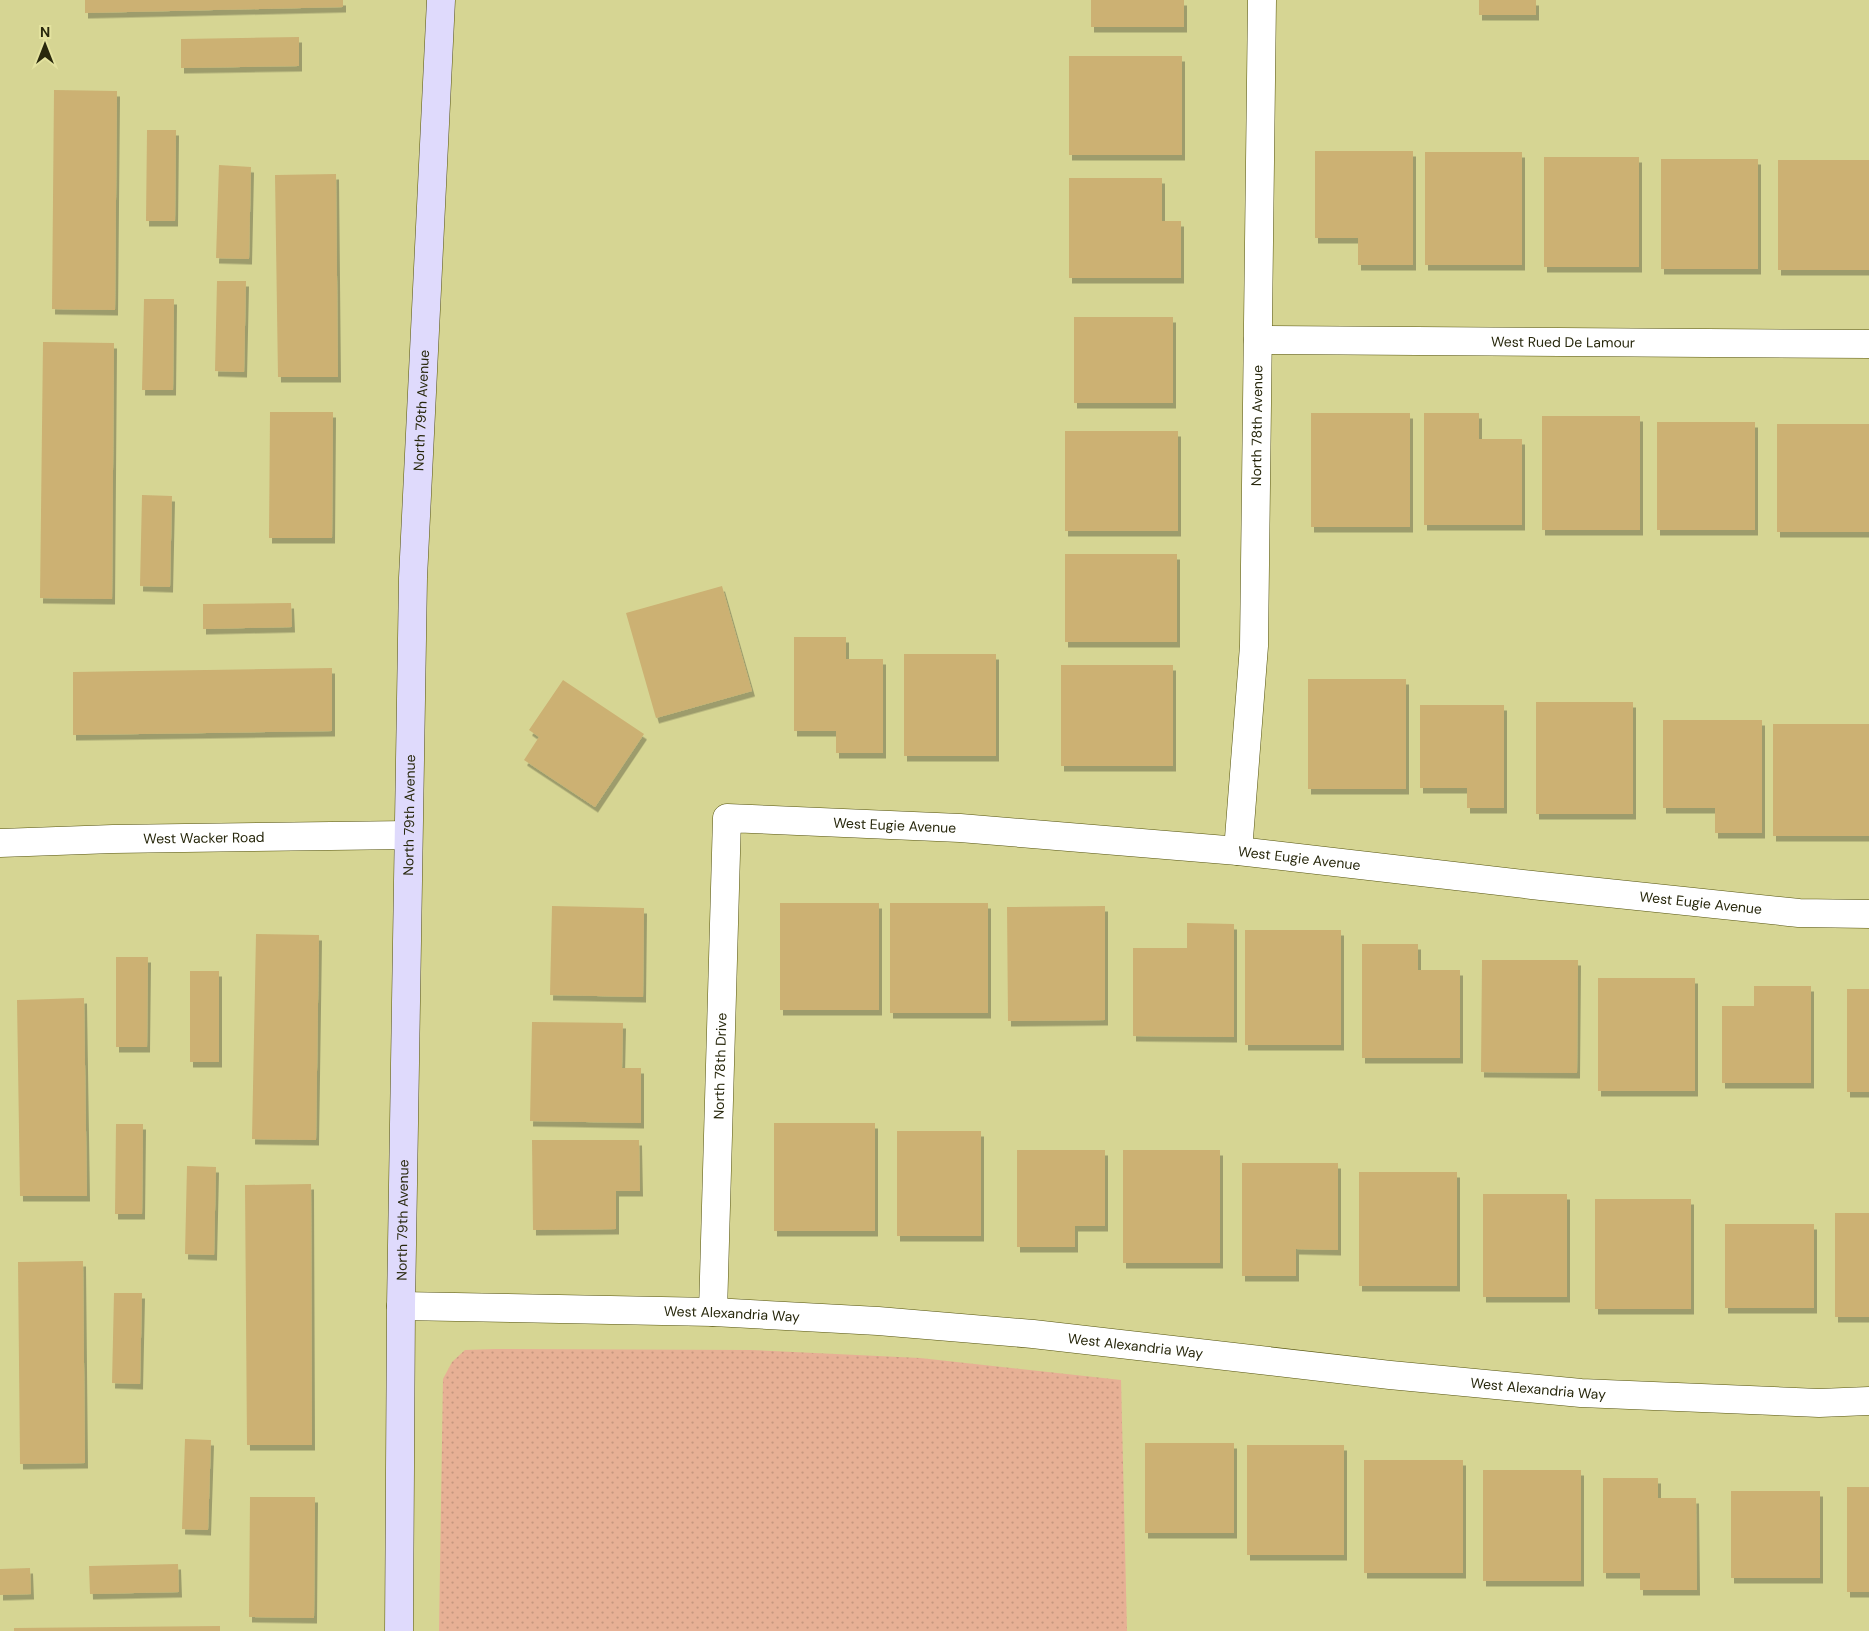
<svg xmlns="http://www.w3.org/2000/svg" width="1869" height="1631" font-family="'DM Sans',sans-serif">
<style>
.park{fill:url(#park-dots)}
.building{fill:#ccb173;filter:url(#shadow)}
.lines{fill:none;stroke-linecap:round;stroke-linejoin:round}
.street-casing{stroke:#55530d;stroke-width:29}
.secondary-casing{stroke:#55530d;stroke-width:29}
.street{stroke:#fff;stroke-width:28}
.secondary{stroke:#dfdafc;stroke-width:28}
.labels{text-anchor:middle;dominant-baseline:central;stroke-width:4;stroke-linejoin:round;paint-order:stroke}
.street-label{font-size:14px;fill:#28280d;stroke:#e3e29f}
</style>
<defs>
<pattern id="park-dots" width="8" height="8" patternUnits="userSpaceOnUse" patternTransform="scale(1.25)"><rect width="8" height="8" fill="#e7b095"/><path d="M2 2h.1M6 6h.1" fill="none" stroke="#c6977f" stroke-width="1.8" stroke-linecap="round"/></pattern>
<filter id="shadow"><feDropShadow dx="3" dy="5.5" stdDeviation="0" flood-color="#0004"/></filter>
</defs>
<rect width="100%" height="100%" fill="#d6d593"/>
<path class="park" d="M495 1349 751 1350 920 1358 1121 1380 1127 1631H439L443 1379 452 1362 465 1350Z"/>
<path class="building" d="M85 0H343V7L85 13Z
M1091 0H1184V27H1091Z
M1479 0H1536V15H1479Z
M299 37V66L181 68V39Z
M1069 56H1182V155H1069Z
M54 90 117 91 115 310 52 309Z
M147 130H176L175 221H146Z
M1315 151H1413V265H1358V238H1315Z
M1425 152H1522V265H1425Z
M1544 157H1639V267H1544Z
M1661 159H1758V269H1661Z
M1778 160H1869V270H1778Z
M219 165 251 167 249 259 216 258Z
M336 174 338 377H278L275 175Z
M1069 178H1162V221H1181V278H1069Z
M217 281H246L244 372 215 371Z
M144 299H174L173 390H142Z
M1074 317H1173V403H1074Z
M43 342 114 343 112 599 40 598Z
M270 412H333L332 538H269Z
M1311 413H1410V527H1311Z
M1424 413H1479V439H1522V525H1424Z
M1542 416H1640V530H1542Z
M1657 422H1755V530H1657Z
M1777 424H1869V532H1777Z
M1065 431H1178V531H1065Z
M142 495 172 496 170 587 140 586Z
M1065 554H1177V642H1065Z
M722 586 752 691 656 718 626 613Z
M291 603 292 627 203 629V604Z
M794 637H846V659H883V753H836V731H794Z
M904 654H996V756H904Z
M1061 665H1173V766H1061Z
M332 668V731L73 735V672Z
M1308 679H1406V789H1308Z
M563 680 644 734 595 807 524 760 539 737 529 730Z
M1536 702H1633V814H1536Z
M1420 705H1504V808H1467V788H1420Z
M1663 720H1762V833H1715V808H1663Z
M1773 724H1869V836H1773Z
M780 903H879V1010H780Z
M890 903H988V1013H890Z
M552 906 644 908 643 997 550 995Z
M1105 906V1020L1008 1021 1007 907Z
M1187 923 1234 924V1037L1133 1036V948H1187Z
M1245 930H1341V1045H1245Z
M256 934 319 935 316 1140 252 1139Z
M1362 944H1418V970H1460V1058H1362Z
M116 957H148L147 1047H116Z
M1482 960H1578L1577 1073 1481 1072Z
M190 971H219V1062H190Z
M1598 978H1695V1091H1598Z
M1754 986H1811V1083H1722V1006H1754Z
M1847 989H1869V1092H1847Z
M84 998 87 1196H20L17 1000Z
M532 1022 623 1023 622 1068H641V1123L530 1121Z
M774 1123H875V1231H774Z
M116 1124H143L142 1214H115Z
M897 1131H981V1236H897Z
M532 1140H639L640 1191H616V1229L533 1230Z
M1017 1150H1105V1226H1075V1247H1017Z
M1123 1150H1220V1263H1123Z
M1242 1163H1338V1250L1296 1249V1276H1242Z
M187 1166 216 1167 214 1255 185 1254Z
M1359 1172H1457V1286H1359Z
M311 1184 312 1445H247L245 1185Z
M1483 1194H1567V1297H1483Z
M1595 1199H1691V1309H1595Z
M1835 1213H1869V1317H1835Z
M1725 1224H1814V1308H1725Z
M83 1261 85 1463 20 1464 18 1262Z
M114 1293H142L140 1384 112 1383Z
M185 1439 211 1440 208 1530 182 1529Z
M1145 1443H1234V1533H1145Z
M1247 1445H1344V1555H1247Z
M1364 1460H1463V1573H1364Z
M1483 1470H1581V1581H1483Z
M1603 1478H1658V1498H1696L1697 1590H1640V1573H1603Z
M1847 1487H1869V1592H1847Z
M1731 1491H1820V1578H1731Z
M250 1497H315L314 1618 249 1617Z
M178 1564 179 1592 90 1594 89 1566Z
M30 1568 31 1594 0 1595V1569Z
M220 1626V1631H14V1628Z"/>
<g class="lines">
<defs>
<g id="street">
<path id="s1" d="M1258 340 1869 344"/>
<path id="s2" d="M0 843 113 839 408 835"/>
<path id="s3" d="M1238 851 1254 646 1262 0"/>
<path id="s4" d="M401 1306 713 1312 878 1321 1033 1334 1390 1375 1581 1393 1819 1403 1869 1401"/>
<path id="s5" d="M713 1312 727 818 960 828 1238 851 1541 886 1799 913 1869 914"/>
</g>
<g id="secondary">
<path id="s6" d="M399 1631 401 1306 413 578 441 0"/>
</g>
</defs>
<use href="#street" class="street-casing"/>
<use href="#secondary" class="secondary-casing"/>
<use href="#street" class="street"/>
<use href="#secondary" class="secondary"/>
</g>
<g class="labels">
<g class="street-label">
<text stroke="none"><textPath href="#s1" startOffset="305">West Rued De Lamour</textPath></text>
<text stroke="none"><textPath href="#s6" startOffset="1221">North 79th Avenue</textPath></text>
<text stroke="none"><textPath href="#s3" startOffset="426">North 78th Avenue</textPath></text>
<text stroke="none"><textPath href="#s6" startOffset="816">North 79th Avenue</textPath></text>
<text stroke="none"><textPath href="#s5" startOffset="662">West Eugie Avenue</textPath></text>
<text stroke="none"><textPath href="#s2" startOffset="204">West Wacker Road</textPath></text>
<text stroke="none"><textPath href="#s5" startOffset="1068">West Eugie Avenue</textPath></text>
<text stroke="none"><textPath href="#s5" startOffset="1472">West Eugie Avenue</textPath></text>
<text stroke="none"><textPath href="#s5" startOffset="246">North 78th Drive</textPath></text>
<text stroke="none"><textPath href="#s6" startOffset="411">North 79th Avenue</textPath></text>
<text stroke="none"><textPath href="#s4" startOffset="331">West Alexandria Way</textPath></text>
<text stroke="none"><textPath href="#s4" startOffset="736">West Alexandria Way</textPath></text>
<text stroke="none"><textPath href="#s4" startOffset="1141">West Alexandria Way</textPath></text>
</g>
</g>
<g transform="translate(45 45)" stroke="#e3e29f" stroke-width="4" paint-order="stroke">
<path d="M0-4L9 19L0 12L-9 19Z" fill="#28280d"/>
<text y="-8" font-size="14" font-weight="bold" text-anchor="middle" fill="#28280d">N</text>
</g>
</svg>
